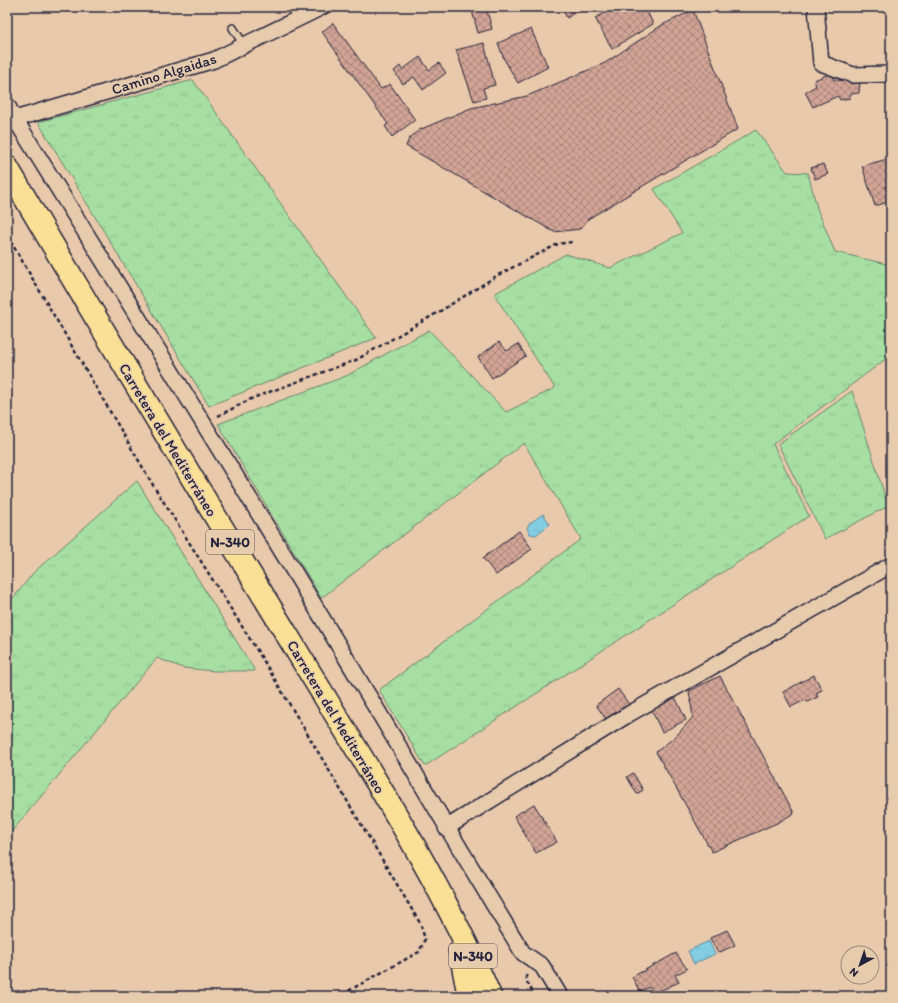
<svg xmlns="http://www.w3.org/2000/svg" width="898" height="1003" font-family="Itim,sans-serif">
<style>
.grass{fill:url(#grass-tufts);stroke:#64806f}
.water{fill:url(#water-ripples);stroke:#5c899f}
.building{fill:url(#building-cross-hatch);stroke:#22223b}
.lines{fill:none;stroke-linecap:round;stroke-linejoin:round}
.service-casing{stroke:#22223b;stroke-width:10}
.minor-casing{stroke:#22223b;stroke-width:18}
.trunk-casing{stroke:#22223b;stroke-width:25}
.path{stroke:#22223b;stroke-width:2.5;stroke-dasharray:4 3;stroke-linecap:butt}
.service{stroke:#e6cbad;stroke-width:7}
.minor{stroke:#e6cbad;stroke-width:15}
.trunk{stroke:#fadf96;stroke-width:22}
.labels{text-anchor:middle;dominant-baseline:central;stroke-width:3;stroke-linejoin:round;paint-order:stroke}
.shield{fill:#e6cbad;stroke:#5d555d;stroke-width:1}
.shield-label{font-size:14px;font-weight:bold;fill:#22223b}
.street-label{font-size:15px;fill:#22223b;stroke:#e6cbad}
</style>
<defs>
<pattern id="grass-tufts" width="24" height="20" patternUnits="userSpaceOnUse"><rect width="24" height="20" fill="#a7dfa3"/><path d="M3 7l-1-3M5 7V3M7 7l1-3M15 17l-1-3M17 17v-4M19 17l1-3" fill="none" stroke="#8fbf8d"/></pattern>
<pattern id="water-ripples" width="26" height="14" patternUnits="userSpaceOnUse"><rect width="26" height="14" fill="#82cde2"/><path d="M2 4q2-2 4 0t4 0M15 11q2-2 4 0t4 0" fill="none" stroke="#70b0c3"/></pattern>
<pattern id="building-cross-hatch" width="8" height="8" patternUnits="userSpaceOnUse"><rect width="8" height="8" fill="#d1a495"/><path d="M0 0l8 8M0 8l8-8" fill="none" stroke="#a9857b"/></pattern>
</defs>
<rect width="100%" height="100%" fill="#e9c9ac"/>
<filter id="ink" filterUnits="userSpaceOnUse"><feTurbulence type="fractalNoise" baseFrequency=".025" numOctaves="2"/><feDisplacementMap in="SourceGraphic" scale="8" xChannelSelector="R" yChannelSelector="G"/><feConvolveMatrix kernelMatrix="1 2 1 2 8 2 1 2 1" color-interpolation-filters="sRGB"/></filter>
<g filter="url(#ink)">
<path class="grass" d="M193 80 376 338 209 406 38 122Z
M756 130 787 172 808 173 817 208 835 252 891 265V355L773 444 809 516 425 766 379 690 581 539 524 443 321 598 218 424 346 376 429 330 506 412 555 388 494 294 566 254 610 268 682 233 654 189Z
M852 391 888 506 825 539 778 444Z
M137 481 255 671H214L183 668 157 658 7 837V606L34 572Z"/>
<path class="water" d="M543 514 550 524 536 535 530 534 527 528 529 524Z
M709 941 715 954 694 964 688 951Z"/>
<path class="building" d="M471 7H486L492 29 478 33Z
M561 7H583L567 18Z
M617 7H645L653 24 612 49 595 18Z
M693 10 738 129 588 219 580 229 554 232 406 146 409 139 419 130 471 108 527 96 605 63 662 25Z
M333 23 381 89 390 84 415 120 392 137 385 126 388 124 322 32Z
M531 29 548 67 518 83 504 59 498 43Z
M484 43 495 85 483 88 486 98 474 101 456 50Z
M420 57 429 70 439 63 446 73 423 90 414 77 403 84 394 71 400 66 402 70Z
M832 73 834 80 860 81 859 93 850 94V98L840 100 838 96 813 107 805 92 816 86 814 80Z
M891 158V201L875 206 862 166Z
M823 164 828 174 815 179 811 168Z
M499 342 507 351 518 344 526 356 492 378 478 357Z
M519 531 532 549 496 575 483 558Z
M814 675 822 690 816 693 818 697 807 702 805 700 791 707 783 692Z
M720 676 794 813 777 823 712 852 656 752 676 736 693 717 689 691Z
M618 689 630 706 608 722 596 705Z
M675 697 686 720 662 732 651 709Z
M633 773 643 790 637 794 627 777Z
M534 804 557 842 536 853 514 816Z
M727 930 735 945 718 953 710 938Z
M676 953 687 969 675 975 679 982 653 994 649 987 640 992 632 977Z"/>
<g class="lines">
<defs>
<path id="service" d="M233 28 244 45"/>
<path id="minor" d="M816 7 821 63 853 75 891 74
M7 105 15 119 214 60 322 7
M15 119C132 308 250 496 364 688 417 776 469 865 523 953L542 966 560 996
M446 828 629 714 891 565"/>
<path id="trunk" d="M7 167C100 327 196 485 292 643 361 758 437 872 490 996
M460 951 469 996"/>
</defs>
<use href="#service" class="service-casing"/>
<use href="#minor" class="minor-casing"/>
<use href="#trunk" class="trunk-casing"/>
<path class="path" d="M7 235 153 485 265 663 420 923 425 939 419 952 339 996
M218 416 253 398 356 360 442 310 498 275 558 244 572 242
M526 975 527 982 535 996"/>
<use href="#service" class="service"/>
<use href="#minor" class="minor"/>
<use href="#trunk" class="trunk"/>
</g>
</g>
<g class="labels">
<g class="shield">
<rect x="206" y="530" width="48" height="24" rx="3"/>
<rect x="449" y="944" width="48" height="24" rx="3"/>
</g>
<g class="shield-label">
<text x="230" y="542">N-340</text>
<text x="473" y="956">N-340</text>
</g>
<g class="street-label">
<text transform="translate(164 74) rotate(-17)">Camino Algaidas</text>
<text transform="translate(168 440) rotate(59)">Carretera del Mediterráneo</text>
<text transform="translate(336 717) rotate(59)">Carretera del Mediterráneo</text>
</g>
</g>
<rect width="898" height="1003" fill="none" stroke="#e6cbad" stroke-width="24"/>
<rect x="12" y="12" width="874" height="979" fill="none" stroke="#22223b" stroke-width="1.5" filter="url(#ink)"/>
<g transform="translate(860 965) rotate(220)"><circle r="19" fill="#e6cbad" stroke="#98877f"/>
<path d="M0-3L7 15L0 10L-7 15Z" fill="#22223b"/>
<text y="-6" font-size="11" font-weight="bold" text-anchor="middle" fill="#22223b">N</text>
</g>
</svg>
